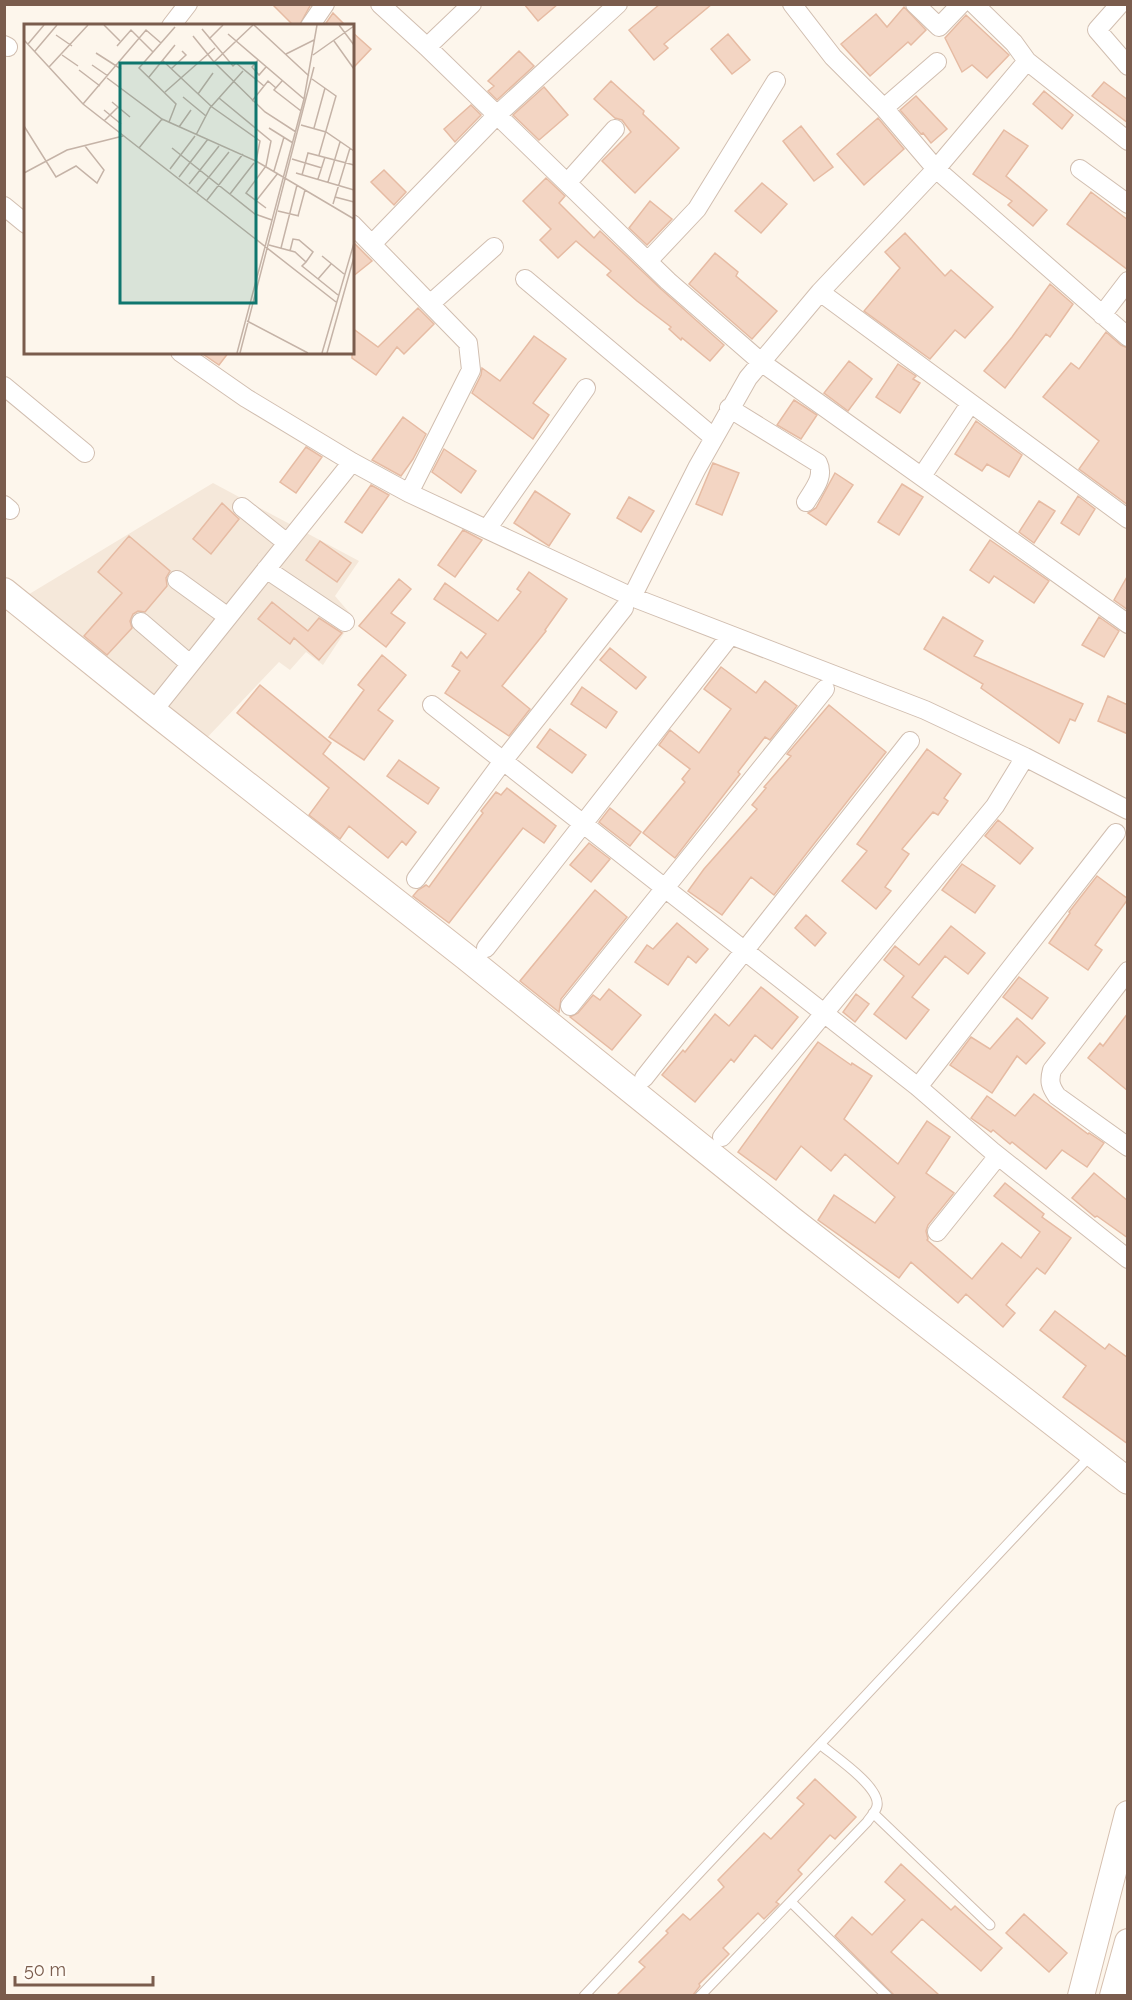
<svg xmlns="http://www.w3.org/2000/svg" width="1132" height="2000" font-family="Raleway,sans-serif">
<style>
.residential{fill:#f5e8da}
.building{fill:#f3d5c3;stroke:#e6bba3;stroke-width:1.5}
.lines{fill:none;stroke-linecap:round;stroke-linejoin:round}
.lane-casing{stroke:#d1beb0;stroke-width:11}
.street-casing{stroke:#d1beb0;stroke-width:20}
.secondary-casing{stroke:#d6c0b0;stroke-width:28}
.lane{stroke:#fff;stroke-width:9}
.street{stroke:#fff;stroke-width:18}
.secondary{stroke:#fff;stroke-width:26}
.inset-road{fill:none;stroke:#c5b3a7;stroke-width:1.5}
.view{fill:#0f766e;fill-opacity:0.15;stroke:#0f766e;stroke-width:3}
.inset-edge{fill:none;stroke:#7a5c4d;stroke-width:3}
</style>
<rect width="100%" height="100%" fill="#fdf6ec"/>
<path class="residential" d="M213 483 359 561 335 596 354 618 323 665 306 652 290 670 279 662 201 744 26 596Z"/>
<path class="building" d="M272 4H311L299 26H294Z
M524 4H558L538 21Z
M660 4H712L664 44 668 48 654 60 629 30Z
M904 7 926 30 911 45 908 42 870 76 841 44 876 14 887 27Z
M333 13 346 26H324Z
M966 15 1009 55 987 78 972 65 962 72 945 38Z
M352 32 371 49 352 69Z
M728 34 750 60 732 74 711 49Z
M519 51 534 66 497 100 488 91 494 86 488 81Z
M611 81 644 111 643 114 679 148 635 193 602 161 631 132 622 120 615 118 594 99Z
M1104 82 1128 100V123L1092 96Z
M544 87 568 115 539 140 513 115Z
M1044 91 1073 115 1062 129 1033 104Z
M916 96 947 129 931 143 923 133 921 134 900 110Z
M471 105 481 115 455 142 444 129Z
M878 118 904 149 864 185 837 154Z
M801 126 833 167 814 181 783 141Z
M1004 130 1028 146 1006 176 1047 210 1033 226 1008 205 1012 201 973 174Z
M384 170 406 192 394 205 371 182Z
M546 178 565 196 559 203 594 238 600 231 661 289 724 345 710 361 682 338 681 340 669 329 671 327 637 301 607 275 611 271 576 241 558 258 540 240 551 229 523 201Z
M762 183 787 204 761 233 735 211Z
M1091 192 1128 220V270L1067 224Z
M650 201 672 219 647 245 629 228Z
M905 233 945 276 951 270 993 307 965 338 955 330 930 359 864 311 900 268 885 252Z
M352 241 372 261 352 277Z
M715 253 738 272 736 276 777 311 752 339 689 284Z
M1050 284 1073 304 1050 337 1046 334 1005 388 984 371 1012 337Z
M418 308 434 324 404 354 397 347 376 375 352 358V328L378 347Z
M1106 332 1121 345 1128 348V505L1079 469 1099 441 1043 397 1071 363 1079 369Z
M534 336 566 359 533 403 549 415 533 439 472 393 481 375 482 368 500 381Z
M200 352H229L219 365Z
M849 361 872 379 848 411 824 393Z
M898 364 916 376 913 379 920 383 900 413 876 397Z
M794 400 817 415 801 439 777 425Z
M403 417 426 434 413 459 401 476 372 460Z
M976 421 1022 455 1009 477 987 464 982 471 955 454Z
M306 447 322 457 296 493 280 482Z
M444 449 476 471 461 493 432 472Z
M713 463 739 473 722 515 696 504Z
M835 473 853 485 826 525 808 513 816 508Z
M902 484 923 497 899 535 878 522Z
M371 485 389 495 362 533 345 522Z
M535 491 570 514 549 546 514 523Z
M1078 496 1095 509 1079 535 1061 523Z
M629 497 654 511 641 532 617 518Z
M1039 501 1055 511 1034 543 1019 532Z
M222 503 239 519 211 554 193 539Z
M463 530 482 540 455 577 438 565Z
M129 536 170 571 166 578 167 586 145 612 138 611 133 614 130 621 132 628 107 655 84 636 122 593 98 572Z
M990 540 1049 581 1034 603 994 576 989 583 970 570Z
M320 541 351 563 337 582 306 560Z
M529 572 567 599 545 630 546 631 502 686 530 709 509 736 445 693 460 671 452 666 461 652 467 658 486 634 434 599 445 583 498 621 521 592 517 589Z
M1128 575V610L1114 600Z
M399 579 411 589 391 613 405 623 386 647 359 626Z
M272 602 308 631 319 618 342 633 319 660 294 638 290 644 258 619Z
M943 617 983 641 974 656 1083 704 1075 721 1070 719 1059 743 981 688 983 684 924 649Z
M1099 617 1119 631 1104 657 1082 645Z
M610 648 646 677 636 689 600 660Z
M382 655 406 675 378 710 393 721 364 760 329 737 364 690 358 685Z
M721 667 756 693 765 681 797 706 770 740 765 737 738 772 740 774 675 858 643 833 685 782 682 779 690 769 659 745 670 730 699 753 731 709 704 689Z
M260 685 331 743 323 754 416 832 406 845 402 841 388 858 349 826 340 839 309 815 329 788 237 713Z
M582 687 617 712 606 728 571 704Z
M1108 696 1128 705V734L1098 721Z
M829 705 886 752 774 895 751 877 722 915 688 891 704 869 757 809 752 805 766 788 764 787 791 756 787 754Z
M550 729 586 755 572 773 537 747Z
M927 749 961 774 944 798 948 801 938 815 933 812 902 849 909 854 885 887 891 891 876 909 842 881 867 851 857 844Z
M399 760 439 788 428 804 387 776Z
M507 788 556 826 544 843 523 828 449 923 413 896 418 890 426 885 429 887 483 813 481 811 496 792 501 795Z
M610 808 641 832 630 846 599 822Z
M998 820 1033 848 1020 864 985 836Z
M589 843 610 859 591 882 570 865Z
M962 864 995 886 975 913 942 890Z
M1097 876 1128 899 1095 945 1102 950 1088 970 1049 943 1070 913 1069 912Z
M595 890 627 917 561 999 559 1012 520 981Z
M806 915 826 933 815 946 795 928Z
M677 923 708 949 696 963 688 956 668 985 635 962 647 945 653 949Z
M951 926 985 953 968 974 945 956 912 997 929 1010 906 1039 874 1014 904 976 884 960 895 946 919 965Z
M1019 977 1048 998 1032 1019 1003 997Z
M761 987 798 1017 772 1049 755 1035 734 1062 731 1059 695 1102 662 1075 683 1050 685 1052 715 1014 729 1026Z
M609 989 641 1015 612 1050 570 1017 578 1013 593 995 600 1000Z
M856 994 869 1004 855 1022 843 1012Z
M1128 1013V1091L1088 1058 1100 1043 1103 1046Z
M1017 1018 1045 1043 1026 1064 1017 1056 992 1093 950 1065 971 1037 990 1049Z
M818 1042 851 1065 852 1063 872 1076 844 1119 898 1164 927 1121 950 1137 926 1173 954 1193 928 1225 926 1231 928 1239 927 1240 972 1279 1002 1243 1021 1258 1040 1232 994 1196 1005 1183 1044 1214 1042 1217 1071 1238 1045 1274 1037 1268 1006 1305 1015 1313 1003 1327 966 1294 958 1303 911 1262 899 1278 818 1220 834 1195 875 1223 895 1197 845 1154 831 1171 801 1146 776 1180 738 1152Z
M1034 1094 1088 1134 1089 1133 1104 1143 1087 1167 1062 1150 1046 1169 1012 1142 1010 1144 993 1130 991 1132 971 1118 987 1096 1015 1116Z
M1094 1173 1128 1201V1238L1097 1216 1095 1217 1072 1198Z
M1055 1311 1105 1349 1109 1344 1128 1358V1444L1063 1397 1086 1366 1040 1330Z
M815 1779 856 1817 835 1839 830 1835 798 1870 802 1874 776 1902 779 1904 764 1919 758 1913 723 1948 729 1954 699 1984 700 1986 693 1995H617L645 1967 639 1962 668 1933 666 1931 683 1914 690 1920 724 1887 718 1880 764 1833 771 1839 804 1804 797 1798Z
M901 1864 951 1910 955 1906 1002 1948 981 1971 922 1919 891 1952 939 1995H894L835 1936 852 1917 872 1935 905 1900 885 1882Z
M1024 1914 1067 1953 1049 1972 1006 1933Z"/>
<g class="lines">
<defs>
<path id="lane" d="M873 1813 990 1925
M791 1902 887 1996
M584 1996 1092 1454
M700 1996 867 1822C870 1817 876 1812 877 1806 881 1787 834 1756 821 1745"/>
<path id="street" d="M380 4 427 47 668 281 761 362 1128 624
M792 4 833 57 884 108 936 169 1128 337
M915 4 939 27 961 4
M974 4 1014 43 1027 61 1128 141
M1120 4 1097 30 1128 66
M171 26 188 4
M310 26 325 4
M4 45 8 47
M427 47 472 4
M884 108 937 62
M1080 169 1128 204
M567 183 615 129
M4 206 26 224
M352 224 468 343 471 370 409 493
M372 244 497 115 618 4
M648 261 697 209 776 81
M525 279 713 437
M820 292 1128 519
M430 304 494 247
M1102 315 1128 281
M180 352 246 398 352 462 409 493 632 597 925 710 1025 757 1128 810
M4 386 85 453
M729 408 818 463C825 477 813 490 806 502
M922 476 970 404
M4 505 10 510
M242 507 287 543
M487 529 586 388
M266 569 345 622
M177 580 228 617
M632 597 697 468 748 378 820 292 936 169 1027 61
M141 622 190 664
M432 705 918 1087 992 1151 1128 1259
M153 711 352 462
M416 879 503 761 624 608
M486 948 730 636
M1128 971 1052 1070C1049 1081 1050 1086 1057 1096L1128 1147
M570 1006 825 689
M644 1078 910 741
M918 1087 1116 833
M722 1137 995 806 1025 757
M937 1232 998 1156"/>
<path id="secondary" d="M4 591 153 711 466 957 792 1220 1128 1481
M1081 1996 1128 1814
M1113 1996 1128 1942"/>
</defs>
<use href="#lane" class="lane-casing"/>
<use href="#street" class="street-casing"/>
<use href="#secondary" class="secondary-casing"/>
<use href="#lane" class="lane"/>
<use href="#street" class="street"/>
<use href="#secondary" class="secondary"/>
</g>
<g transform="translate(24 24)">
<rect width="330" height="330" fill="#fdf6ec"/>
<path class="inset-road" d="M80 1 96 17M229 1 190 38 241 88 272 108M230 1 285 52M315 1 330 21M178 5 209 42 212 39 240 62M204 10 280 75M32 11 48 22M169 12 190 38M185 15 199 1M0 16 59 80 312 278M310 17 330 45M4 20 20 1M93 22 107 6 129 28M11 27 33 1M72 29 97 45M262 30 290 16M38 31 54 42M289 31 330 2M138 36 188 83 236 117 232 137M234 36 228 43 235 51 242 43M68 41 84 52M25 43 64 1M147 45 162 31 158 27M55 46 76 62M125 53 151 21M83 54 138 95 232 137 330 195M288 55 312 72 295 131M258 57 250 66 277 87M141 68 191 24M174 70 189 49M159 73 182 92M195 74 247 117 242 142 222 169 242 184M228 77 244 57 252 64M88 78 106 93M59 80 122 6 137 19M80 86 97 100M80 97 94 83M145 98 152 80 115 44 151 3M277 101 302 108 330 127M0 102 32 153 52 142 73 159 80 146 61 122M155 103 167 86M245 104 269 119M290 104 301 64M172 111 186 84 219 47M115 124 138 95M148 124 231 190 248 196M268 135 298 144M146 145 171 112M250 147 260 113M0 149 43 126 99 112M272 149 330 166M278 151 284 129 330 141M155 153 184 115M294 155 301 133M304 158 316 118M165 160 195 122M173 168 205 128M206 170 230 139M311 173 330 178M183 176 219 130M232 177 254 149M309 180 326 124M254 187 275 192M274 192 281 166M245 221 271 228 282 238 278 242 314 271M257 224 273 161M266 227 269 215 275 216 289 228 282 238M298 232 320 250M294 255 307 240M223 297 284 329M213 329 280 75 293 1M216 329 290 43M298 329 330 219M303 329 330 233"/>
<path class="view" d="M96 39H232V279H96Z"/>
<rect width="330" height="330" class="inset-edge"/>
</g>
<rect width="1132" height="2000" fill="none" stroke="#7a5c4d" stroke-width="12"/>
<path d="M15 1976v9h138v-9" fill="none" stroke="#7a5c4d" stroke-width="3"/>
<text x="24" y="1976" font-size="18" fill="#7a5c4d" stroke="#fffaf3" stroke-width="4.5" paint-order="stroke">50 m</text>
</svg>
